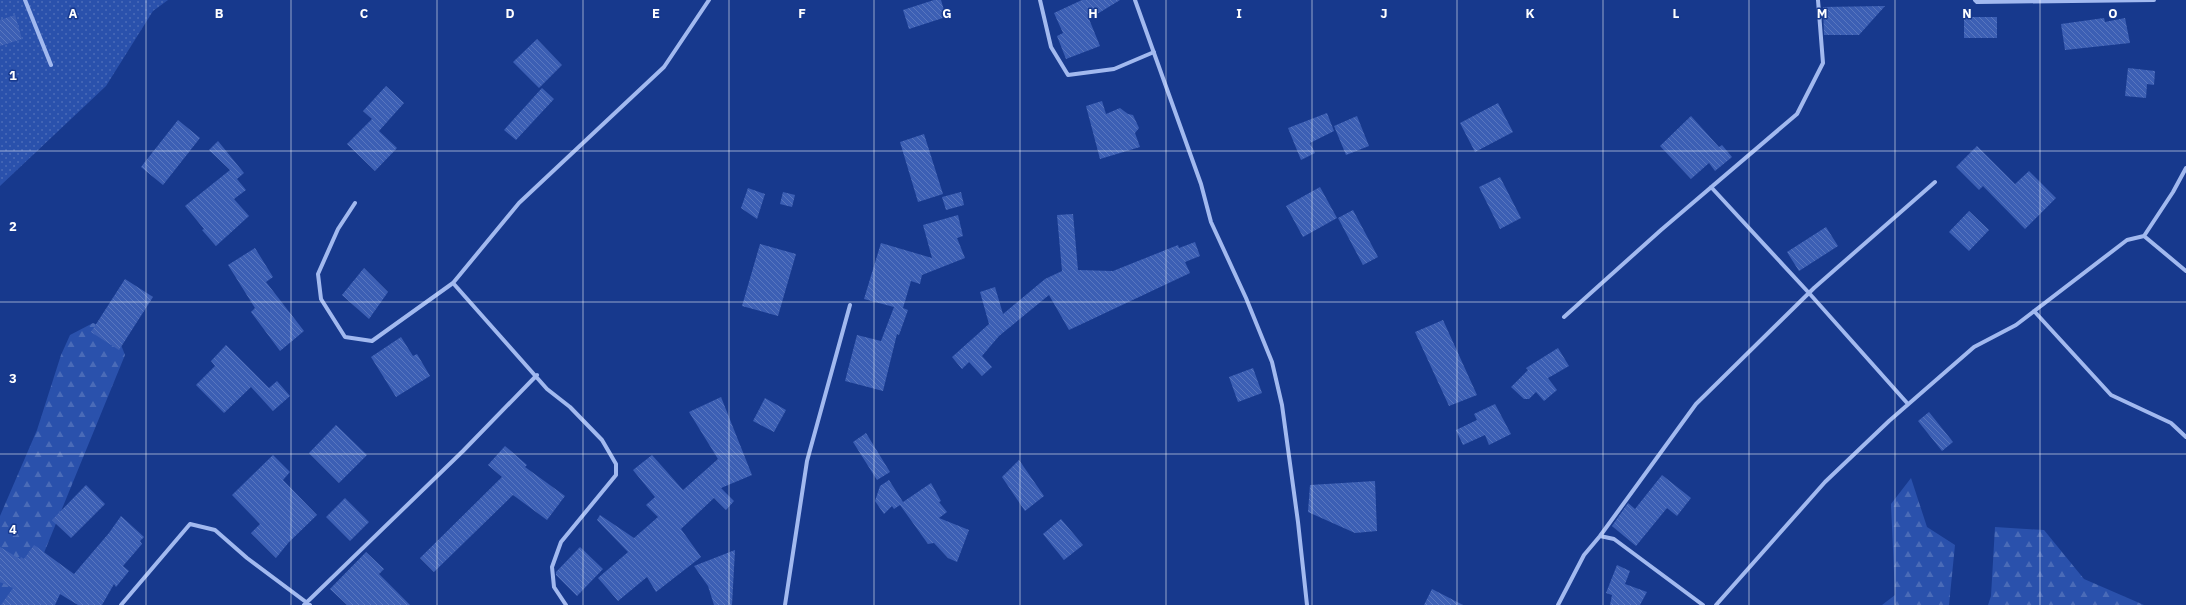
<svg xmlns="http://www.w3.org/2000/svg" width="2186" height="605" font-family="'IBM Plex Sans',sans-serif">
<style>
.grass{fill:url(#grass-dots)}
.forest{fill:url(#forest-firs)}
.building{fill:url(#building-back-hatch)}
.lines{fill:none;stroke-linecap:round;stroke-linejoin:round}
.minor{stroke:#a2b9ef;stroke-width:4}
.grid{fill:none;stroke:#fff;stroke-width:1;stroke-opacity:0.55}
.grid-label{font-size:13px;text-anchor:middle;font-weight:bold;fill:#fff;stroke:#17398d;stroke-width:3;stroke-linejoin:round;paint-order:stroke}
</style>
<defs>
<pattern id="grass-dots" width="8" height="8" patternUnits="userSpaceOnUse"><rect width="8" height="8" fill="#2a51ac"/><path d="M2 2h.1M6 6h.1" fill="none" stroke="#4a6bb8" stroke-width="1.8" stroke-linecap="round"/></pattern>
<pattern id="forest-firs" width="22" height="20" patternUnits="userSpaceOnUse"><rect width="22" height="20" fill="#2a51ac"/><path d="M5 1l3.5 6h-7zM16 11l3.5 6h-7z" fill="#4a6bb8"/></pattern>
<pattern id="building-back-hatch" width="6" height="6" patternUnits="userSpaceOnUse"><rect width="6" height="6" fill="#3c5fb4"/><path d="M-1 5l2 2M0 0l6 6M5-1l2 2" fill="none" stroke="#5977bf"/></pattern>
</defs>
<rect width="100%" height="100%" fill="#17398d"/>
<path class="grass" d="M0 0H168L153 11 106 86 0 186Z"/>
<path class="forest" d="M93 323 116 332 125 355 30 587 36 605H0V516L37 430 61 355 70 335Z
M1911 478 1927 527 1955 545 1949 605H1882L1895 595 1891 504Z
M1995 527 2044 530 2084 579 2144 605H1988L1991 596Z"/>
<path class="building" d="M934 0H941L946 17 909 29 903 10Z
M1082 0H1120L1089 19 1100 46 1066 59 1057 36 1063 33 1054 13Z
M1885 6 1859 35H1824L1823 7Z
M15 15 22 39 0 46V20Z
M1964 17H1997V38H1964Z
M2104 18 2105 22 2125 18 2130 43 2065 50 2061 24Z
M537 39 562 65 539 88 513 62Z
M2128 68 2155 71 2154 85 2147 84 2146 98 2125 96Z
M386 86 404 103 379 131 397 148 375 171 347 144 372 119 363 111Z
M542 88 554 99 516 140 504 130Z
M1102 101 1106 114 1120 108 1128 114 1133 115 1139 128 1135 133 1140 147 1100 159 1086 106Z
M1498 103 1513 132 1475 152 1460 123Z
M1327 113 1334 131 1310 143 1315 153 1301 160 1288 128Z
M1357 116 1369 146 1346 155 1334 126Z
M1691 116 1719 147 1722 145 1732 157 1715 171 1709 163 1691 179 1660 146Z
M178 120 200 138 163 185 141 167Z
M924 134 943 194 918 202 900 142Z
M218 141 244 173 237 179 246 190 234 199 249 216 216 246 202 230 204 229 185 206 230 170 209 150Z
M1977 146 2015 184 2029 171 2056 198 2025 229 1983 186 1979 190 1956 167Z
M1500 177 1521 218 1500 229 1479 187Z
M1320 187 1337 218 1303 237 1286 206Z
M748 188 765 194 757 219 741 208Z
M783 192 795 195 792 207 780 204Z
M961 192 964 205 946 210 942 197Z
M1353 210 1378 257 1363 265 1338 218Z
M1969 211 1989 230 1969 251 1949 232Z
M1073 214 1078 270 1113 271 1178 245 1179 248 1195 242 1200 256 1185 262 1190 273 1069 330 1049 295 999 336 982 356 992 367 982 376 969 362 962 369 952 357 989 324 980 292 995 287 1003 314 1045 279 1062 271 1057 215Z
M958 215 963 236 957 238 965 258 922 275 920 284 911 281 903 308 908 310 899 335 897 334 883 391 845 381 857 335 881 341 894 307 864 299 881 243 932 258 923 225Z
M1826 227 1838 246 1799 271 1787 252Z
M760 244 796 254 778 316 742 306Z
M255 248 273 277 266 282 304 331 280 351 251 312 255 308 228 265Z
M364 268 388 292 369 319 342 295Z
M125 279 153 297 119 350 91 332Z
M1443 320 1477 395 1449 406 1415 332Z
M401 337 413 356 417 354 430 376 396 397 371 357Z
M226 345 269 388 277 381 290 396 273 411 251 387 224 413 196 385 215 366 211 361Z
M1558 348 1569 366 1548 378 1557 390 1544 401 1536 392 1529 399H1524L1511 387 1528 370 1526 368Z
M1253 368 1262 393 1238 402 1229 377Z
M721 397 752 475 721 488 734 501 726 510 714 498 681 529 701 557 656 592 647 577 618 601 598 578 628 552 597 520 600 515 634 538 658 517 646 505 655 497 633 470 652 455 683 490 718 459 689 412Z
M765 398 786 410 774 432 753 421Z
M1495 404 1511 434 1489 445 1485 435 1463 445 1456 430 1477 420 1474 414Z
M1929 412 1953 442 1942 451 1918 421Z
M336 425 367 455 339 483 309 453Z
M866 433 890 472 877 480 853 442Z
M505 446 527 465 525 467 565 496 547 520 513 495 434 572 420 558 502 477 488 465Z
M273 455 290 472 283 480 317 515 289 542 276 558 251 533 260 524 232 495Z
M1019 460 1044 496 1025 511 1002 477Z
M1662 475 1691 498 1677 516 1667 508 1636 546 1612 526 1628 503 1635 509Z
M889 480 903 502 931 483 941 501 939 502 947 512 939 518 969 530 957 562 948 558 934 543 928 544 900 505 894 509 892 506 884 514 875 501 880 486Z
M1375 481 1377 531 1355 533 1308 512 1310 485Z
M86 485 105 504 71 538 52 520Z
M345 498 369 522 350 541 326 517Z
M121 516 144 537 140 541 142 544 123 566 129 571 116 587 114 584 102 605H78L60 594 55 605H1L13 588 0 582V547L20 559 21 557 24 559 34 545 74 574 109 533Z
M1061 519 1083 545 1064 560 1043 534Z
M580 547 603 569 577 596 556 575V572Z
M735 550 732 605H714L708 586 694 566Z
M366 552 384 569 379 574 410 605H347L330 589Z
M1617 565 1630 571 1625 584 1647 592 1640 605H1610L1612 595 1606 593Z
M1432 589 1463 605H1424Z"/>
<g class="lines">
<path class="minor" d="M25 0 51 65
M1040 0 1051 47 1068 75 1114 69 1154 52
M1135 0 1201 184 1211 222 1246 298 1272 362 1282 405 1298 522 1307 605
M1975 0 1977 2 2154 0
M1711 187 1809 293 1908 404
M355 203 338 229 318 274 321 299 345 337 372 341 453 283 519 203 664 67 709 0
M2144 236 2173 192 2186 168
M453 283 547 389 570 407 602 440 616 464V475L561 542 552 567 554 587 566 605
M2034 311 2111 395 2171 423 2186 437
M1564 317 1661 230 1797 114 1823 63 1818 0
M1600 536 1696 404 1814 288 1935 182
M121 605 190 524 215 530 247 558 310 605
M304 605 463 451 537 375
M785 605 807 461 850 305
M1558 605 1584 555 1600 536 1614 539 1703 605
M1716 605 1825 482 1889 421 1974 347 2016 325 2127 240 2144 236 2186 271"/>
</g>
<path class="grid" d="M146 0V605M291 0V605M437 0V605M583 0V605M729 0V605M874 0V605M1020 0V605M1166 0V605M1312 0V605M1457 0V605M1603 0V605M1749 0V605M1895 0V605M2040 0V605M0 151H2186M0 302H2186M0 454H2186"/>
<g class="grid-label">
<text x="73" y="18">A</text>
<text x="219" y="18">B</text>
<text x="364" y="18">C</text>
<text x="510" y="18">D</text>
<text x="656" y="18">E</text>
<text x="802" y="18">F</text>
<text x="947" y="18">G</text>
<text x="1093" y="18">H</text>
<text x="1239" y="18">I</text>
<text x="1384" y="18">J</text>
<text x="1530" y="18">K</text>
<text x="1676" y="18">L</text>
<text x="1822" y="18">M</text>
<text x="1967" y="18">N</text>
<text x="2113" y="18">O</text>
<text x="13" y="80">1</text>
<text x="13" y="231">2</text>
<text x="13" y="383">3</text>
<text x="13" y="534">4</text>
</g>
</svg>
